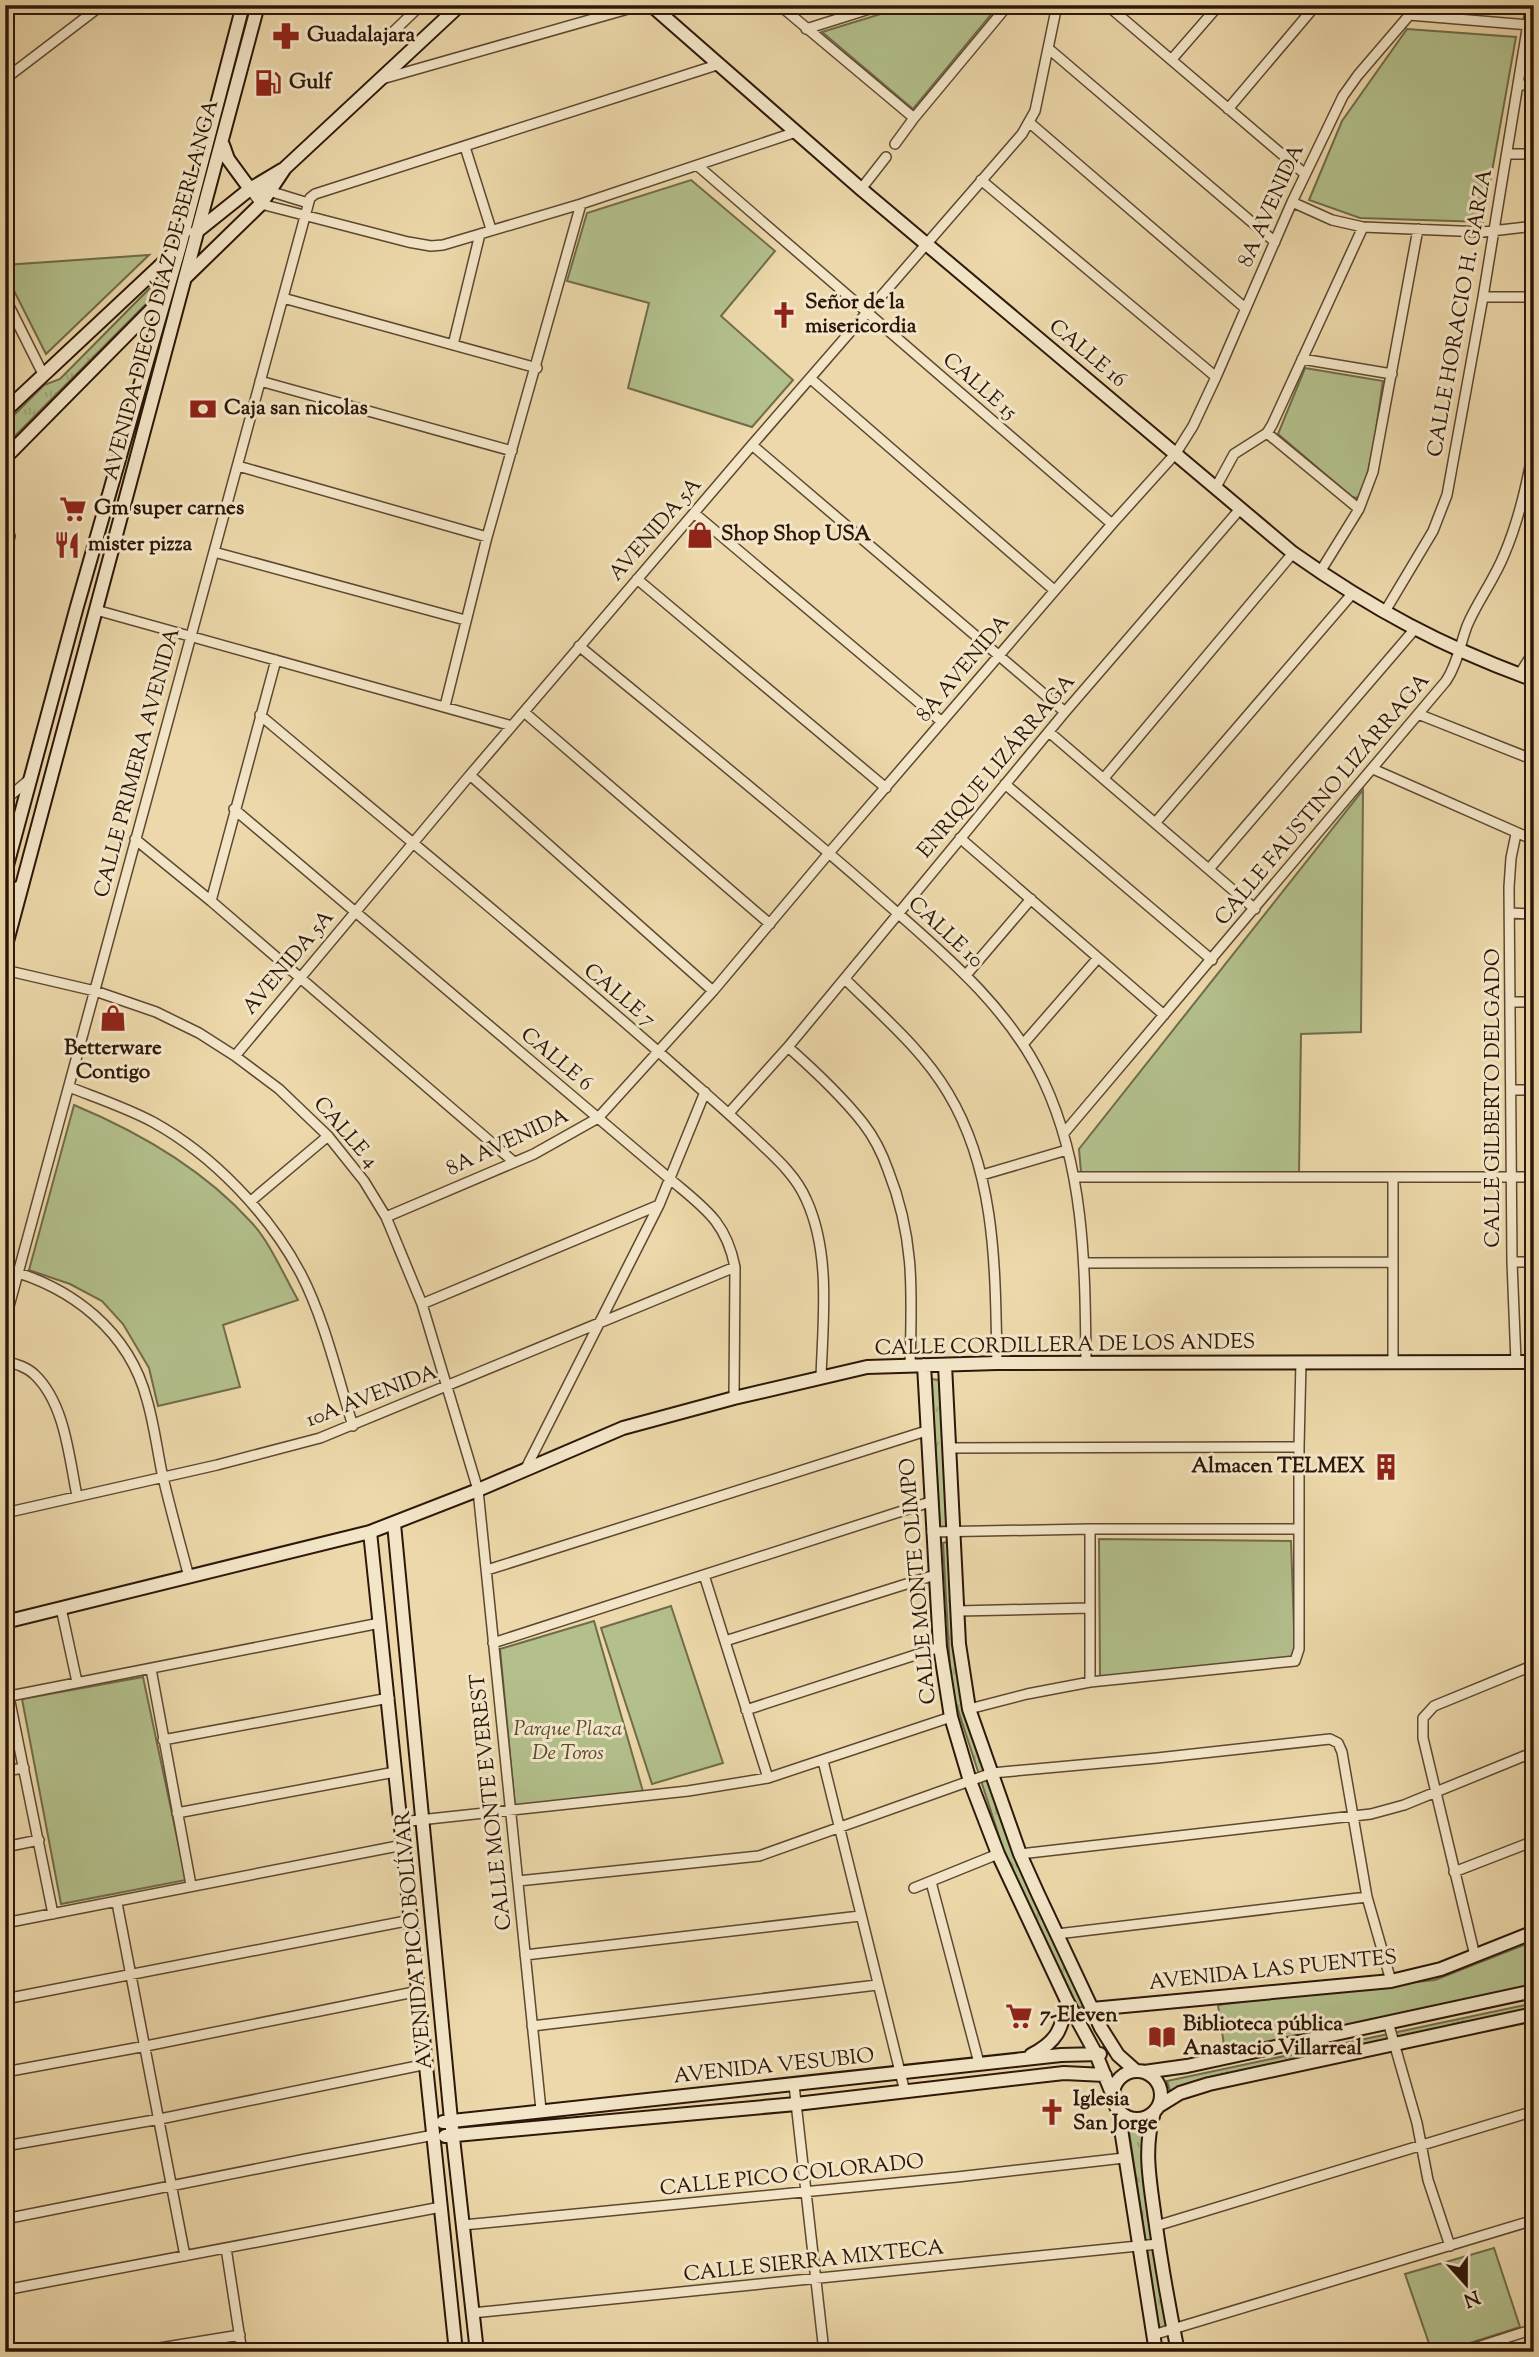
<svg xmlns="http://www.w3.org/2000/svg" width="1539" height="2357" font-family="'Sorts Mill Goudy',serif">
<style>
.grass{fill:url(#grass-tufts);stroke:#706c4a;stroke-width:2}
.green{fill:#b3c08c;stroke:#706c4a;stroke-width:2}
.lines{fill:none;stroke-linecap:round;stroke-linejoin:round}
.street-casing{stroke:#5e4731;stroke-width:12}
.secondary-casing{stroke:#2e1709;stroke-width:16}
.street{stroke:#f3e6c8;stroke-width:9}
.secondary{stroke:#f3e6c8;stroke-width:12}
.labels{text-anchor:middle;dominant-baseline:central;stroke-width:6;stroke-linejoin:round;paint-order:stroke}
.poi-label{font-size:21px;font-weight:bold;fill:#2e1709;stroke:#f3e6c8;text-anchor:start}
.street-label{font-size:21px;fill:#2e1709;stroke:#f3e6c8}
.park-label{font-size:21px;font-style:italic;fill:#564a30;stroke:#f3e6c8}
</style>
<defs>
<pattern id="grass-tufts" width="24" height="20" patternUnits="userSpaceOnUse" patternTransform="scale(1.75)"><rect width="24" height="20" fill="#b3c08c"/><path d="M3 7l-1-3M5 7V3M7 7l1-3M15 17l-1-3M17 17v-4M19 17l1-3" fill="none" stroke="#9aa477"/></pattern>
</defs>
<rect width="100%" height="100%" fill="#ecd8aa"/>
<filter id="stains"><feTurbulence type="fractalNoise" baseFrequency=".00286" numOctaves="4"/><feColorMatrix values="0 0 0 0 .2 0 0 0 0 .09 0 0 0 0 .02 0 0 0 .5 -.17"/></filter>
<radialGradient id="worn" r=".72"><stop offset=".6" stop-color="#630" stop-opacity="0"/><stop offset="1" stop-color="#630" stop-opacity=".3"/></radialGradient>
<path class="grass" d="M150 288 156 294 5 446V424L44 385 60 379Z
M931 1379 939 1380 949 1526 940 1527Z
M950 1541 959 1685 1085 2006 1078 2008 1007 1861 951 1688 943 1543Z
M1534 2003V2009L1171 2094 1167 2081Z
M1128 2125 1144 2129 1142 2156 1168 2327 1159 2329Z"/>
<path class="green" d="M910 5H999L913 109 822 32Z
M1407 29 1516 37 1483 222 1360 218 1309 200 1342 121Z
M691 180 775 251 721 316 793 380 752 427 628 388 649 303 567 281 587 213Z
M149 255 46 354 5 273V265Z
M1305 368 1383 381C1379 405 1371 484 1357 498L1352 497 1278 434Z
M1363 790 1361 1032 1301 1034 1299 1174 1081 1172 1079 1149Z
M74 1105C139 1132 203 1169 251 1222 270 1242 284 1276 298 1300L223 1325 240 1387 158 1406 149 1368 123 1324 102 1301 70 1284 29 1270Z
M1099 1539 1291 1541 1295 1657 1100 1678Z
M671 1606 723 1763 652 1784 601 1628Z
M594 1621 644 1795 515 1807 500 1649Z
M143 1677 186 1880 61 1904 22 1699Z
M1534 1941V1988L1238 2049 1224 2045 1218 2005 1299 1994 1435 1980Z
M1494 2248 1520 2327 1442 2352H1432L1405 2274Z"/>
<g class="lines">
<defs>
<path id="street" d="M1107 5 1305 174
M784 9 914 118
M1409 15 1528 25
M806 29 882 5
M393 32 421 5
M1049 49 1275 242
M1172 59 1219 5
M5 79 102 5
M382 79 642 5
M1519 85H1534
M1228 109 1316 5
M1030 123 1245 308
M895 144 914 118 1008 5
M465 147 491 229
M1508 154H1534
M698 166 1112 524
M981 180 1216 377
M250 189 261 204 408 242 431 246 443 245 581 204 796 132
M250 189 269 191 308 203
M861 189 886 157
M1292 202 1332 220 1363 227 1483 232 1534 226
M1483 297H1534
M5 298 44 376
M283 298 537 368
M453 345 480 234
M1302 359 1392 374
M811 379 1054 590
M260 381 512 451
M1267 433 1359 509
M752 445 1065 712
M238 466 487 537
M1216 487 1234 454 1267 433 1272 425 1363 227
M694 513 942 722
M5 529 10 536 5 558
M214 552 465 620
M1320 572 1359 509 1373 472 1418 229
M637 579 886 788
M96 610 512 726
M1384 613 1433 531 1447 495 1483 297 1531 5
M579 646C676 726 774 805 868 887 933 945 1007 1002 1044 1082 1085 1170 1085 1267 1086 1363
M1519 675 1534 651
M445 706 487 537 581 204
M524 712 770 924
M1418 714 1534 760
M260 715C399 832 540 947 677 1068 704 1092 732 1116 759 1142 777 1159 796 1176 806 1199 831 1253 823 1319 821 1377
M1049 732 1255 909
M1373 769 1534 840
M470 775 713 991
M1104 778 1293 553
M1005 784 1212 960
M5 800 30 779
M234 809 670 1179C704 1208 726 1221 735 1267L734 1398
M1156 822 1352 594
M1516 834 1511 858 1509 887 1512 1262 1516 1362
M960 838 1164 1015
M135 839 211 901 514 1162
M1209 869 1414 630
M5 893 23 884
M211 901 276 660
M1510 913 1534 914
M5 970 95 991 156 1012 199 1033 235 1056 279 1089 328 1136 364 1181 386 1217 422 1304 478 1490 541 2110
M966 975 1031 899
M845 979C881 1015 922 1049 948 1093 997 1174 995 1272 997 1363
M1510 1002H1534
M1024 1043 1098 958
M788 1047C814 1070 841 1095 863 1123 874 1137 882 1153 888 1170 915 1238 912 1293 910 1365
M235 1056 470 775 752 445 1022 134 1035 111 1057 5
M69 1087C97 1098 127 1108 153 1122 213 1155 269 1214 301 1274 324 1318 338 1378 353 1426
M1511 1090H1534
M729 1113 788 1047 1065 712 1240 509
M1064 1133 1446 681C1457 665 1460 645 1467 626 1477 602 1494 580 1504 555 1519 520 1527 483 1534 446
M982 1175 1067 1150
M1074 1177H1534
M1393 1178V1363
M251 1201 328 1136
M386 1217 534 1154 598 1118 713 991 829 853 1112 524 1176 453 1193 426 1216 377 1292 202 1343 96 1358 75 1418 5
M1512 1262H1534
M1085 1263 1393 1262
M5 1269C72 1287 129 1331 147 1400 154 1424 157 1449 162 1473 170 1508 180 1543 189 1577
M422 1304 659 1205
M5 1321 310 198 315 194 720 64
M5 1361C16 1364 27 1367 35 1375 65 1404 69 1457 77 1496
M949 1448 1299 1447
M525 1470 659 1205 705 1092
M5 1513 217 1465 320 1438 735 1267
M1090 1529V1682
M932 1532 1090 1529H1298
M487 1570 926 1431
M704 1575 768 1778
M61 1608 77 1682
M958 1611 1089 1608
M725 1641 935 1575
M493 1643 930 1502
M151 1669 191 1885
M5 1697 380 1623
M9 1697 53 1914
M969 1709 1027 1694 1090 1682 1295 1661 1299 1649V1447L1301 1362
M746 1710 940 1647
M163 1740 389 1698
M823 1761 905 2092
M5 1771 24 1768
M177 1813 395 1772
M401 1822 688 1791 768 1778 951 1717
M5 1847 39 1840
M1020 1854 1371 1814 1404 1805 1534 1752
M1454 1872 1534 1841
M518 1881 759 1856 992 1773 1157 1758 1330 1739 1338 1743 1342 1752 1367 1897 1391 1981
M931 1882 979 2063
M914 1888 998 1854
M117 1903 185 2256
M5 1923 403 1845
M1057 1934 1367 1897
M525 1955 860 1916
M1475 1956 1423 1738V1718L1434 1706 1534 1665
M5 1999 411 1920
M1388 2022 1417 2123 1428 2180 1450 2246
M532 2026 877 1985
M5 2072 146 2046 419 1991
M794 2085 824 2352
M5 2146 160 2119 427 2064
M5 2219 306 2159 434 2135
M463 2225 957 2177 1124 2158
M1156 2226 1534 2111
M226 2248 242 2352
M5 2290 441 2207
M472 2313 1158 2244
M1153 2335 1534 2220
M135 2352 240 2335
M1462 2352 1534 2329"/>
<path id="secondary" d="M651 5 861 189 1293 553C1372 609 1443 647 1534 680
M223 145 228 159 250 189
M195 233 250 189 282 170
M185 278 261 204 285 168 460 5
M5 411 179 248
M5 458 164 297
M5 873 76 610 180 246 243 5
M5 949 258 5
M924 1365 940 1647 951 1717 970 1781 998 1854 1067 2001 1096 2054 1113 2096
M945 1365 959 1644 969 1709 1020 1854 1038 1894 1101 2028 1118 2055 1136 2071
M394 1524 451 2120 477 2352
M370 1532 456 2352
M5 1622 370 1532 478 1490 623 1428 734 1398 867 1367 997 1363 1534 1362
M1092 2009 1391 1981 1441 1969 1534 1932
M1031 2055C1057 2042 1062 2029 1067 2001
M1113 2095a24 24 0 1 1 48 0a24 24 0 1 1-48 0Z
M1144 2072 1187 2066 1534 1991
M1159 2106 1180 2093 1209 2084 1534 2014
M1118 2110 1156 2352
M1154 2112C1143 2150 1150 2181 1155 2219 1161 2263 1169 2308 1178 2352
M443 2122 1061 2055 1100 2054
M445 2136 796 2104 1064 2073 1105 2075"/>
</defs>
<use href="#street" class="street-casing"/>
<use href="#secondary" class="secondary-casing"/>
<use href="#street" class="street"/>
<use href="#secondary" class="secondary"/>
</g>
<defs>
<symbol id="pharmacy-bare" viewBox="-9 -9 18 18"><path d="M-2-6h4v4h4v4h-4v4h-4v-4h-4v-4h4Z" fill="#8f2418" stroke="#f3e6c8" stroke-width="2.5" paint-order="stroke"/></symbol>
<symbol id="fuel-bare" viewBox="-9 -9 18 18"><path d="M-5.5-6h7V0h2V4h1.3V-2.5L3-4.5l.8-.8L6-3V5H2.5V1h-1V6h-7ZM-4.2-4.7v3.2H.2V-4.7Z" fill="#8f2418" stroke="#f3e6c8" stroke-width="2.5" paint-order="stroke"/></symbol>
<symbol id="church-bare" viewBox="-9 -9 18 18"><path d="M-1.2-6h2.4v3.5h3.3v2.4h-3.3V6h-2.4V-.1h-3.3v-2.4h3.3Z" fill="#8f2418" stroke="#f3e6c8" stroke-width="2.5" paint-order="stroke"/></symbol>
<symbol id="bank-bare" viewBox="-9 -9 18 18"><path d="M-6-4H6V4H-6ZM0-2.3a2.3 2.3 0 1 0 0 4.6a2.3 2.3 0 1 0 0-4.6Z" fill="#8f2418" stroke="#f3e6c8" stroke-width="2.5" paint-order="stroke"/></symbol>
<symbol id="supermarket-bare" viewBox="-9 -9 18 18"><path d="M-6-5.5h2.5l.6 2H6L4.5 2H-2.5L-4.4-4H-6ZM-1.5 3.2a1.3 1.3 0 1 0 .1 0ZM3 3.2a1.3 1.3 0 1 0 .1 0Z" fill="#8f2418" stroke="#f3e6c8" stroke-width="2.5" paint-order="stroke"/></symbol>
<symbol id="shop-bare" viewBox="-9 -9 18 18"><path d="M-5-2.5h2.3a2.7 3.5 0 0 1 5.4 0H5L5.5 6h-11ZM-1.5-2.5h3a1.5 2.3 0 0 0-3 0Z" fill="#8f2418" stroke="#f3e6c8" stroke-width="2.5" paint-order="stroke"/></symbol>
<symbol id="restaurant-bare" viewBox="-9 -9 18 18"><path d="M-5-6h1v4h1v-4h1v4h1v-4h1v5L-1.5 .5V6h-2V.5L-5-1ZM5-6V6H3V1.5H1.5Q1.5-4 5-6Z" fill="#8f2418" stroke="#f3e6c8" stroke-width="2.5" paint-order="stroke"/></symbol>
<symbol id="building-bare" viewBox="-9 -9 18 18"><path d="M-4-6H4V6H1V3H-1V6H-4ZM-2.5-4.3h1.7v1.8h-1.7ZM.8-4.3h1.7v1.8H.8ZM-2.5-1h1.7V.8h-1.7ZM.8-1h1.7V.8H.8Z" fill="#8f2418" stroke="#f3e6c8" stroke-width="2.5" paint-order="stroke"/></symbol>
<symbol id="library-bare" viewBox="-9 -9 18 18"><path d="M-6-4Q-3-5.5-.7-3.5V5Q-3 3-6 4ZM6-4Q3-5.5 .7-3.5V5Q3 3 6 4Z" fill="#8f2418" stroke="#f3e6c8" stroke-width="2.5" paint-order="stroke"/></symbol>
</defs>
<g fill-rule="evenodd">
<use href="#pharmacy-bare" x="267" y="17" width="38" height="38"/>
<use href="#fuel-bare" x="249" y="64" width="38" height="38"/>
<use href="#church-bare" x="765" y="296" width="38" height="38"/>
<use href="#bank-bare" x="184" y="390" width="38" height="38"/>
<use href="#supermarket-bare" x="54" y="490" width="38" height="38"/>
<use href="#shop-bare" x="681" y="516" width="38" height="38"/>
<use href="#restaurant-bare" x="48" y="526" width="38" height="38"/>
<use href="#shop-bare" x="94" y="999" width="38" height="38"/>
<use href="#building-bare" x="1367" y="1448" width="38" height="38"/>
<use href="#supermarket-bare" x="1000" y="1997" width="38" height="38"/>
<use href="#library-bare" x="1143" y="2018" width="38" height="38"/>
<use href="#church-bare" x="1033" y="2093" width="38" height="38"/>
</g>
<g class="labels">
<g class="poi-label">
<text x="307" y="36">Guadalajara</text>
<text x="289" y="83">Gulf</text>
<text x="805" y="303">Señor de la<tspan x="805" dy="24">misericordia</tspan></text>
<text x="224" y="409">Caja san nicolas</text>
<text x="94" y="509">Gm super carnes</text>
<text x="721" y="535">Shop Shop USA</text>
<text x="88" y="545">mister pizza</text>
<text x="113" y="1049" text-anchor="middle">Betterware<tspan x="113" dy="24">Contigo</tspan></text>
<text x="1365" y="1467" text-anchor="end">Almacen TELMEX</text>
<text x="1040" y="2016">7-Eleven</text>
<text x="1183" y="2025">Biblioteca pública<tspan x="1183" dy="24">Anastacio Villarreal</tspan></text>
<text x="1073" y="2100">Iglesia<tspan x="1073" dy="24">San Jorge</tspan></text>
</g>
<g class="street-label">
<text transform="translate(1272 206) rotate(-66)">8A AVENIDA</text>
<text transform="translate(162 290) rotate(-75)">AVENIDA DIEGO DÍAZ DE BERLANGA</text>
<text transform="translate(1461 313) rotate(-80)">CALLE HORACIO H. GARZA</text>
<text transform="translate(1087 354) rotate(40)">CALLE 16</text>
<text transform="translate(979 387) rotate(41)">CALLE 15</text>
<text transform="translate(656 530) rotate(-49)">AVENIDA 5A</text>
<text transform="translate(964 669) rotate(-50)">8A AVENIDA</text>
<text transform="translate(138 763) rotate(-75)">CALLE PRIMERA AVENIDA</text>
<text transform="translate(997 767) rotate(-50)">ENRIQUE LIZÁRRAGA</text>
<text transform="translate(1323 800) rotate(-50)">CALLE FAUSTINO LIZÁRRAGA</text>
<text transform="translate(945 933) rotate(43)">CALLE 10</text>
<text transform="translate(289 963) rotate(-50)">AVENIDA 5A</text>
<text transform="translate(619 996) rotate(40)">CALLE 7</text>
<text transform="translate(556 1060) rotate(40)">CALLE 6</text>
<text transform="translate(1494 1098) rotate(-90)">CALLE GILBERTO DELGADO</text>
<text transform="translate(345 1133) rotate(49)">CALLE 4</text>
<text transform="translate(508 1143) rotate(-25)">8A AVENIDA</text>
<text transform="translate(1065 1346) rotate(-1)">CALLE CORDILLERA DE LOS ANDES</text>
<text transform="translate(372 1397) rotate(-21)">10A AVENIDA</text>
<text transform="translate(919 1581) rotate(-95)">CALLE MONTE OLIMPO</text>
<text transform="translate(492 1802) rotate(-96)">CALLE MONTE EVEREST</text>
<text transform="translate(415 1940) rotate(-95)">AVENIDA PICO BOLÍVAR</text>
<text transform="translate(1273 1971) rotate(-6)">AVENIDA LAS PUENTES</text>
<text transform="translate(774 2067) rotate(-6)">AVENIDA VESUBIO</text>
<text transform="translate(792 2176) rotate(-6)">CALLE PICO COLORADO</text>
<text transform="translate(814 2262) rotate(-6)">CALLE SIERRA MIXTECA</text>
</g>
<g class="park-label">
<text x="568" y="1730">Parque Plaza<tspan x="568" dy="24">De Toros</tspan></text>
</g>
</g>
<rect width="1539" height="2357" fill="none" stroke="#ecd8aa" stroke-width="28"/>
<rect x="7" y="7" width="1525" height="2343" fill="none" stroke="#2e1709" stroke-width="3.5"/>
<rect x="14" y="14" width="1511" height="2329" fill="none" stroke="#2e1709" stroke-width="2"/>
<g transform="translate(1466 2284) rotate(159)" stroke="#f3e6c8" stroke-width="5" paint-order="stroke">
<path d="M0-5L12 26L0 18L-12 26Z" fill="#2e1709"/>
<text y="-10" font-size="19" font-weight="bold" text-anchor="middle" fill="#2e1709">N</text>
</g>
<rect width="100%" height="100%" filter="url(#stains)"/>
<rect width="100%" height="100%" fill="url(#worn)"/>
</svg>
